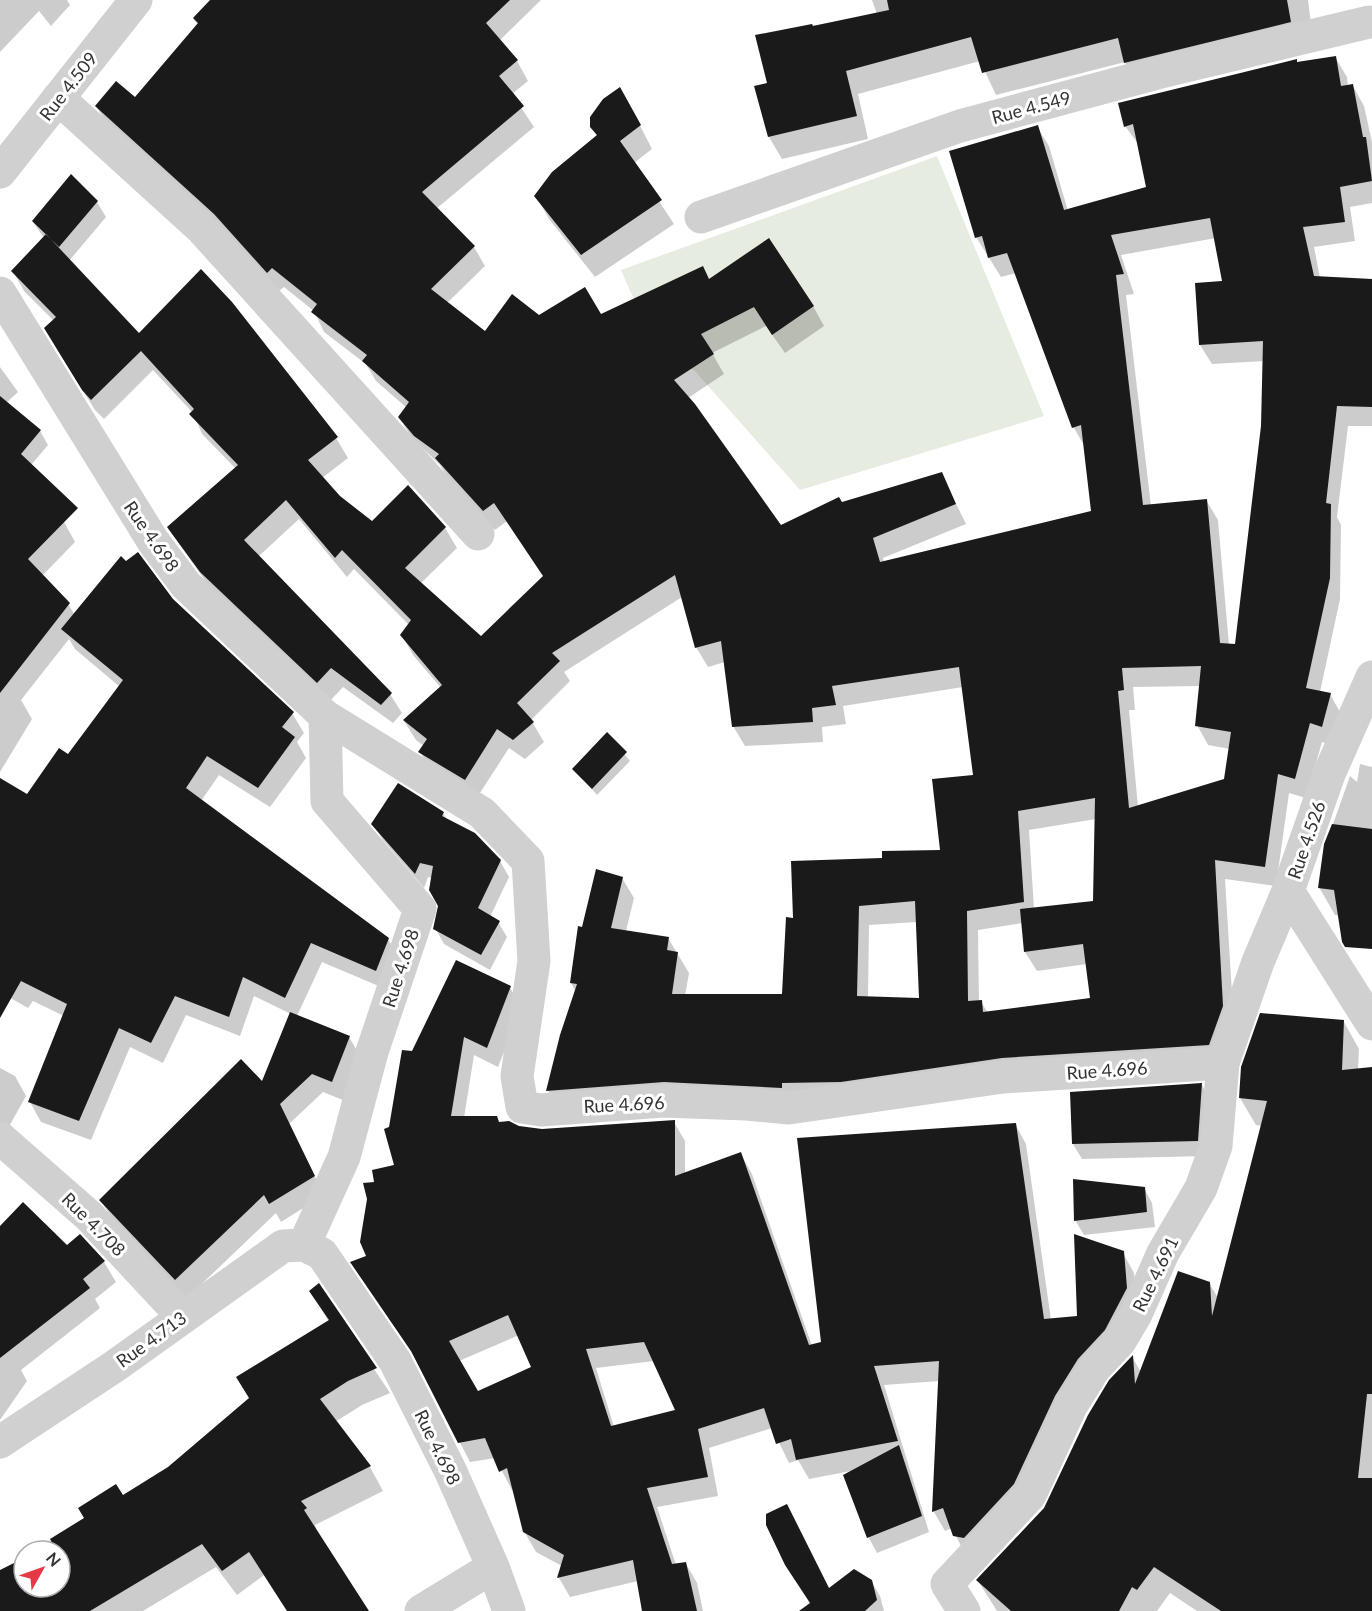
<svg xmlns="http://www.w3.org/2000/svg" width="1372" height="1611" font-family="Lato,sans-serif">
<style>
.green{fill:#e6ecdf}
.shadow{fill:#0003;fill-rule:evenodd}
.building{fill:#1a1a1a;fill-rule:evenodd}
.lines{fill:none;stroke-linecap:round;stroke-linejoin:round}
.minor{stroke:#d0d0d0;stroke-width:33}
.labels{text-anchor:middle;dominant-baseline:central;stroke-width:6;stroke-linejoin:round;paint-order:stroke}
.street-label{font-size:18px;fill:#333;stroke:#fff}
</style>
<rect width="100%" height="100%" fill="#fff"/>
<path class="green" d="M937 156 1044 416 800 490 694 370 659 357 621 270Z"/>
<path class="shadow" d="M0 0H67L70 5 51 26 39 11 0 52Z
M212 0H541L499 41 517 61 528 81 512 94 534 127 436 209 474 247 485 266 447 303 485 333 538 317 601 316 710 280 813 306 824 326 785 353 766 326 712 353 724 374 688 398 780 527 842 504 941 473 966 524 883 558 884 562 1092 512 1085 447 1074 428 1016 273 1001 277 976 237 1037 127 1049 146 1068 211 1148 188 1139 145 1125 126 1298 63 1335 57 1347 77 1348 87 1353 86 1364 106 1372 142V203L1350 207 1355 241 1314 247 1320 278 1372 281V426H1348L1337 517 1341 525 1340 599 1320 692 1330 694 1341 714 1333 746 1322 742 1306 798 1289 793 1276 886 1225 879 1234 1026 1220 1065 559 1110 548 1091 576 992 571 983 583 928 622 878 634 898 626 931 668 938 689 973 685 996 784 995 795 919 884 859 942 851 975 776 963 687 843 706 846 724 822 727 823 742 745 746 733 726 725 662 708 667 696 647 682 597 564 672 570 681 531 720 544 742 525 759 509 748 476 799 432 771 420 752 424 746 416 740 404 721 441 688 413 655 402 635 409 625 354 569 347 577 299 519 259 556 390 694 402 713 393 723 343 687 329 702 213 592 168 528 236 469 202 434 193 413 153 370 104 419 95 410 57 349 54 321 24 291 13 271 44 238 33 222 97 202 106 217 69 261 139 335 336 438 348 458 322 478 339 497 372 523 445 528 457 548 420 584 481 638 544 577 507 521 495 530 448 478 440 465 411 437 399 417 407 408 376 381 366 364 324 332 314 311 284 287 279 291 108 126 96 106 135 99 199 26 194 19ZM1216 238 1224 282 1200 345 1212 364 1264 361 1263 426 1236 645H1229L1218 520 1206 500 1151 506 1126 295 1134 294 1121 255ZM1201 686 1197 725 1208 745 1230 749 1226 780 1138 807 1129 710H1135L1133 687ZM1096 819 1095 902 1034 909 1029 830ZM917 922 920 999 868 998 869 925ZM1023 923 1025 952 1037 971 1087 964 1092 999 988 1013 981 1002H979L978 930Z
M872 0H1308L1311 24 1138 85 1125 62 996 95 980 61 858 94 868 139 782 159 769 137 768 84 757 36 877 14Z
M633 112 652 149 634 163 674 224 595 277 549 219 536 196 597 136 591 127Z
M0 367 18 392 6 403 40 431 48 445 21 477 0 454Z
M0 485 64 522 75 542 42 576 68 604 75 615 172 600 292 713 304 733 297 742 306 758 270 807 219 775 201 801 388 939 400 960 388 990 322 962 297 1016 349 1037 360 1056 343 1100 323 1092 289 1124 324 1195 281 1222 276 1213 187 1298 112 1219 101 1200 263 1084 291 1014 254 996 240 1036 186 1015 163 1063 130 1047 91 1140 41 1122 30 1102 64 1016 33 1001 28 1008 0 992V780L27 796 68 757 120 687 75 649 69 639 21 700 32 719 0 772Z
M607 734 630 761 597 795 574 769Z
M1360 764 1372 767V947L1362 919 1335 915 1319 887 1326 844 1350 776 1357 782Z
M443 813 448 821 500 861 509 877 490 917 498 922 507 937 490 970 444 944 435 928 440 907 432 878 428 877 424 888 382 839 373 824Z
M510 988 522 1007 498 1067 474 1055 464 1118 542 1130 674 1122 685 1141V1174L741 1154 752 1174 812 1346 823 1343 1015 1124 1026 1144 1051 1320 1078 1318 1123 1253 1134 1273 1137 1309 1025 1504 966 1556 952 1528 945 1531 934 1512 940 1381 884 1385 929 1532 877 1553 869 1538 845 1475 851 1471 809 1479 798 1460 789 1463 772 1428 709 1448 718 1496 657 1507 676 1565 686 1564 697 1583 703 1611H644L638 1581 570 1597 559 1578 562 1566 536 1552 524 1531 514 1489 512 1490 495 1458 470 1462 418 1362 352 1263 368 1257 376 1183 396 1167 390 1129 413 1053ZM519 1335 533 1368 478 1393 459 1361ZM654 1361 677 1411 614 1427 596 1368Z
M1344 1022 1359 1049 1358 1070 1372 1069V1611H1197L1170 1593 1157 1611H997L978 1581 1045 1508 1132 1357 1141 1372 1209 1283 1218 1298 1262 1126 1256 1125 1240 1098Z
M0 1068 15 1076 26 1096 6 1132 0 1129Z
M1202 1085 1210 1100 1206 1156 1082 1159 1073 1144Z
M1144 1188 1152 1203 1155 1227 1084 1235 1075 1220Z
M0 1229 67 1247 80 1236 104 1262 116 1282 95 1299 100 1308 21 1370 27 1381 0 1420Z
M319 1286 390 1393 362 1405 335 1422 370 1467 383 1491 315 1525 318 1534 367 1611H287L264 1575 237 1595 216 1567 143 1611H0V1572L24 1559V1587H60V1551H40L169 1468 251 1399 329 1322 311 1292Z
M871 1581 880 1596 884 1611H816L829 1590Z"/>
<path class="building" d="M210 0H510L486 23 518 60 499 76 524 106 422 192 475 246 431 289 485 331 512 294 539 315 585 287 601 314 703 266 709 279 769 238 814 306 772 335 754 307 701 334 714 354 674 380 695 404 781 525 839 497 842 502 942 472 956 504 873 538 880 562 1091 511 1081 425 1072 428 1007 253 988 258 982 236 975 238 949 151 1038 125 1064 210 1146 187 1133 124 1124 127 1118 103 1297 59V62L1336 56 1341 86 1353 84 1363 137H1366L1372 181 1340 187 1345 222 1303 227 1314 276 1372 279V407L1337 406 1326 503 1331 504 1330 578 1306 688 1331 693 1322 727 1310 723 1295 779 1278 774 1265 867 1215 860 1223 1006 1209 1045 1002 1058 841 1082 782 1083V1088L664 1082 546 1091 560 1035 577 984 570 983 578 926 582 927 596 869 623 877 611 928 669 937 667 950 678 952 672 994H782L786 917 793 918 791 861 882 858V851L940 850 932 779 973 775 959 667 832 686 836 705 812 708 813 722 732 727 721 641 695 648 675 575 552 653 560 661 517 703 534 722 513 740 497 729 465 780 418 752 427 739 403 720 442 685 400 635 411 620 342 550 335 558 286 500 244 540 392 693 381 705 331 668 317 683 200 572 167 527 238 465 189 414 194 409 141 351 91 400 82 390 44 328 56 317 11 271 46 234 139 333 201 269 232 302 338 437 308 460 340 496 372 521 408 485 446 527 405 568 481 636 543 576 494 503 483 511 435 458 439 454 414 436 398 417 409 402 362 361 367 355 311 312 317 304 272 268 267 273 214 214 95 106 116 81 135 97 198 23 193 18ZM1210 218 1222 281 1195 283 1199 345 1263 341 1261 426 1235 644 1220 643 1207 499 1143 505 1116 275 1124 274 1111 235ZM1201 666 1195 726 1231 732 1224 779 1129 808 1118 691 1124 690 1122 668ZM1095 798 1093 901 1020 909 1024 952 1083 944 1090 998 983 1012 982 1000 968 1001 967 911 1024 902 1018 811ZM915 901 919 998 857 996 859 906Z
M887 0H1287L1291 22 1124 63 1118 38 982 73 971 37 846 71 857 116 768 137 754 86 767 83 755 35 812 24 813 26 889 10Z
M620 87 641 125 620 141 662 200 581 255 534 196 552 172 597 135 590 127V117L603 99Z
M71 174 98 201 59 247 32 221Z
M0 396 41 430 21 454 78 508 28 559 70 603 0 693Z
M138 552 173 599 294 712 282 727 295 737 258 788 207 756 186 788 389 938 376 971 311 943 285 998 243 977 229 1017 175 996 151 1043 119 1028 79 1121 28 1102 67 1004 21 981 0 1018V778L27 794 59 748 68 754 123 680 61 629 121 556 126 561Z
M607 732 627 752 592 789 572 769Z
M398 783 444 812 442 816 475 833 501 860 478 908 500 921 481 955 433 929 438 906 429 890 433 866 420 863 415 874 371 824Z
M1332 824 1372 829V949L1345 947 1342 942 1334 890 1318 888 1324 844Z
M456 960 511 986 487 1048 464 1037 451 1116H497L499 1122 509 1121 519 1126 542 1129 675 1120V1176L741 1152 809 1345 821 1342 797 1138 1016 1123 1044 1319 1077 1316 1074 1234 1124 1251 1127 1288 1105 1330 1078 1359 1055 1396 1014 1484 964 1538 953 1536 943 1508 932 1512 939 1361 874 1366 898 1441 796 1460 791 1439 776 1444 764 1408 698 1429 708 1477 647 1488 672 1564 686 1562 697 1611H642L633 1560 557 1578 564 1555 523 1532 507 1468 499 1472 485 1438 458 1443 411 1351 350 1262 366 1256 360 1242 367 1199 363 1183 374 1182 372 1170 394 1165 384 1129 389 1127 402 1050 412 1051ZM508 1315 531 1367 478 1391 449 1341ZM644 1342 675 1410 611 1426 586 1349Z
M290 1012 350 1036 332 1082 312 1074 280 1104 315 1176 269 1204 264 1195 175 1280 99 1200 241 1059 262 1081Z
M1260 1013 1344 1020 1342 1070 1372 1067V1394H1367L1358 1478H1372V1611H1221L1154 1567 1137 1590 1132 1587 1119 1611H1011L976 1580 1044 1508 1088 1415 1109 1380 1133 1355 1135 1384 1178 1271 1210 1282 1212 1316 1267 1101 1239 1098 1241 1067Z
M1202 1083 1198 1141 1072 1144 1070 1092Z
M1073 1179 1145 1187 1147 1212 1074 1221Z
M23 1202 67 1245 80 1234 105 1261 83 1279 90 1288 0 1358V1226Z
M319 1283 377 1368 348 1381 320 1399 371 1466 301 1501 307 1508 304 1510 369 1611H287L249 1552 222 1571 202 1544 90 1611H0V1570L24 1558V1587H60V1551H37L52 1543 50 1539 84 1518 78 1508 116 1484 123 1495 168 1467 249 1398 236 1377 329 1320 309 1291Z
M899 1445 922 1516 867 1538 843 1475Z
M787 1504 829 1588 854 1569 872 1580 877 1600 865 1611H799L810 1603 785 1565 766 1525V1514Z"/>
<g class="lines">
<path class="minor" d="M58 98 201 228 478 534
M0 172 136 0
M701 217 960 126 1161 72 1369 22
M0 293 153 541 186 585 325 716 327 801 420 909 372 1052 344 1157 304 1245 322 1254 395 1361 450 1470 493 1567 509 1611
M1372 677 1329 774 1288 891 1372 1024
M325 716 482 813 528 861 534 961 517 1076 522 1107 541 1110 663 1101 746 1104 789 1108 1003 1077 1223 1063
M0 1138 89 1216 182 1316
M0 1442 115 1366 283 1246 304 1245
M421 1611 493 1567
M964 1611 947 1584 1030 1495 1071 1406 1094 1369 1120 1341 1136 1314 1163 1253 1201 1188 1216 1146 1223 1063 1258 962 1288 891"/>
</g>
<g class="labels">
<g class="street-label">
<text transform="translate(68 86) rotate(-52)">Rue 4.509</text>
<text transform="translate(1031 107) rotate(-15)">Rue 4.549</text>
<text transform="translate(152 536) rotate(55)">Rue 4.698</text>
<text transform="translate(1306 840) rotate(-71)">Rue 4.526</text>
<text transform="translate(400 968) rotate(-72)">Rue 4.698</text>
<text transform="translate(1107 1070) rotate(-4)">Rue 4.696</text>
<text transform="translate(624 1104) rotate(-3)">Rue 4.696</text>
<text transform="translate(94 1224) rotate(45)">Rue 4.708</text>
<text transform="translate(1155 1274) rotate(-64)">Rue 4.691</text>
<text transform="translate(151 1339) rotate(-36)">Rue 4.713</text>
<text transform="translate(438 1447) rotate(64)">Rue 4.698</text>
</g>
</g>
<g transform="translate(42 1569) rotate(50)"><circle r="28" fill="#ffffff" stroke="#adadad" stroke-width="1.5"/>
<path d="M0-4.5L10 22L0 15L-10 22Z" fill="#e63946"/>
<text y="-9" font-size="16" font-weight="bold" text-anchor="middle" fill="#333333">N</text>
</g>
</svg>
